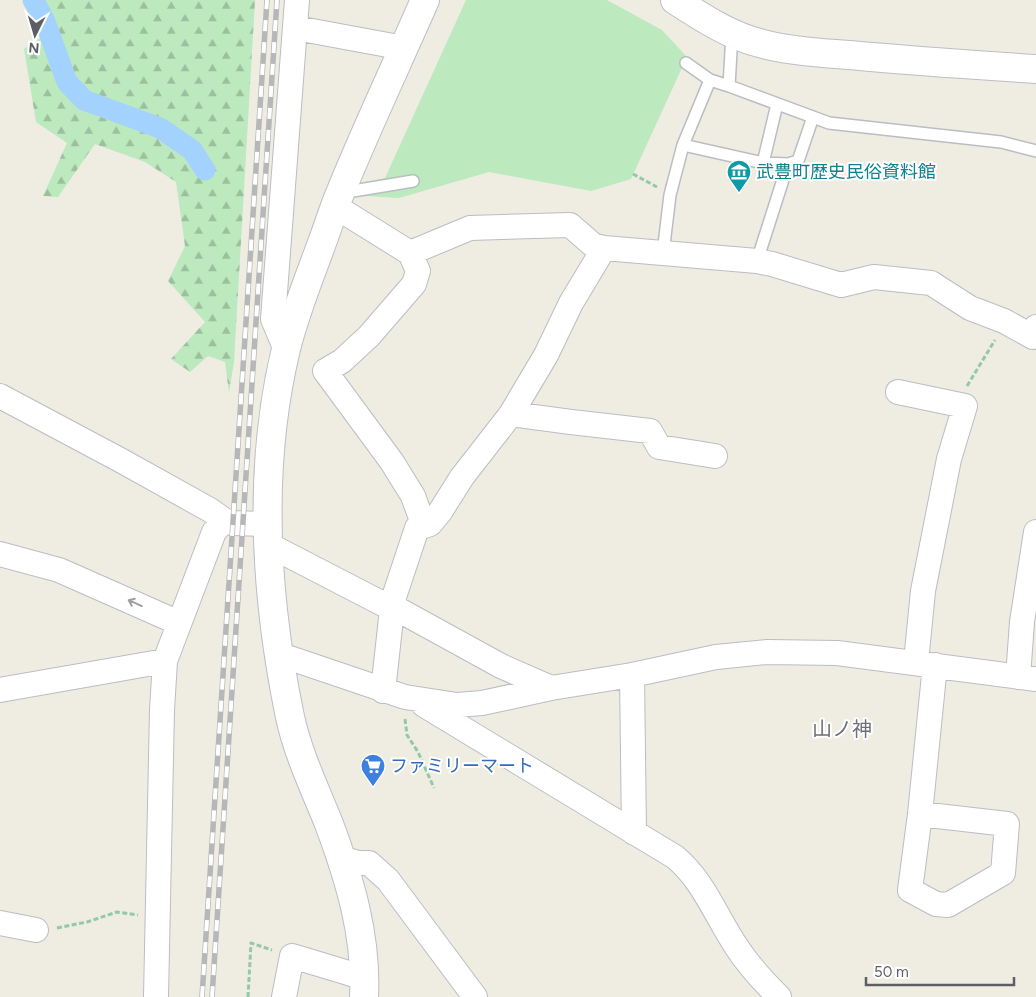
<svg xmlns="http://www.w3.org/2000/svg" width="1036" height="997" font-family="Figtree,'Noto Sans JP',sans-serif">
<style>
.forest{fill:url(#forest-firs)}
.park{fill:#bce9be}
.lines{fill:none;stroke-linecap:round;stroke-linejoin:round}
.canal{stroke:#a3d2ff;stroke-width:21}
.lane-casing{stroke:#babdc3;stroke-width:14}
.street-casing{stroke:#babdc3;stroke-width:26}
.secondary-casing{stroke:#bbbec5;stroke-width:30}
.path{stroke:#93c9a6;stroke-width:3;stroke-dasharray:5 2.5;stroke-linecap:butt}
.lane{stroke:#fff;stroke-width:11}
.street{stroke:#fff;stroke-width:24}
.secondary{stroke:#fff;stroke-width:28}
.rail-casing{stroke:#b6b7b8;stroke-width:5.5}
.rail{stroke:#fff;stroke-width:4;stroke-dasharray:11;stroke-linecap:butt}
.oneway{stroke:#9d9fa3}
.labels{text-anchor:middle;dominant-baseline:central;stroke-width:4;stroke-linejoin:round;paint-order:stroke}
.culture-label{font-size:18px;fill:#0d838f;stroke:#fff;text-anchor:start}
.shop-label{font-size:18px;fill:#366cbe;stroke:#fff;text-anchor:start}
.quarter-label{font-size:20px;fill:#6c7177;stroke:#fff}
</style>
<defs>
<pattern id="forest-firs" width="22" height="20" patternUnits="userSpaceOnUse" patternTransform="scale(1.25)"><rect width="22" height="20" fill="#bce9be"/><path d="M5 1l3.5 6h-7zM16 11l3.5 6h-7z" fill="#9cc09e"/></pattern>
</defs>
<rect width="100%" height="100%" fill="#efede2"/>
<path class="forest" d="M35 0H255L234 362 229 393 225 362 208 356 190 372 171 359 205 322 168 281 185 246 176 182 145 162 95 144 58 197 43 196 67 143 36 122 24 49 43 36Z"/>
<path class="park" d="M466 0H607L662 30 687 57 631 179 591 191 489 172 399 198 365 196 369 182 385 178Z"/>
<g class="lines">
<path class="canal" d="M33 0 44 19 67 82 84 100 160 128 192 150 205 170"/>
<defs>
<path id="lane" d="M732 34 729 86 829 123 1001 142 1036 151
M686 63 710 80
M683 145 763 163 777 104
M763 163 788 164 798 161 813 117
M341 193 413 181
M663 253 670 195 683 145 710 80 729 86
M757 261 788 164"/>
<path id="street" d="M296 28 404 48
M336 207 410 253 470 228 570 225 593 245 604 248 757 261 772 264 841 285 874 277 931 283 970 308 1004 321 1033 337 1036 327
M286 350 273 319 297 0
M898 392 965 406 949 459 923 591 916 662
M0 396 122 461 210 510 224 520 232 523 267 524
M511 414 571 422 650 431 659 447 715 456
M424 526 430 524 440 512 462 477 511 414 546 355 571 303 604 248
M269 545 385 605 399 610 501 666 551 688
M0 554 59 570 179 623
M278 654 405 697 457 705 482 703 551 688 632 675 716 657 767 652 837 653 1036 679
M632 675 634 833
M1018 677 1022 622 1036 532
M0 690 165 661
M383 691 393 600 417 528 424 526 413 496 392 462 325 371 342 361 369 336 414 284 418 271 410 253
M424 705 675 857C703 880 716 916 736 946 748 965 763 981 779 997
M920 814 1007 824 1003 873 948 905 936 904 910 890 920 814 935 665
M341 858 358 863H369L388 880 475 997
M0 923 36 930
M156 997 162 710 165 661 214 532 224 520
M284 997 292 956 365 978"/>
<path id="secondary" d="M675 0C703 18 730 36 763 44 791 51 821 53 850 55 912 61 974 65 1036 69
M364 997C367 937 350 880 329 824 315 789 298 754 290 717 265 596 257 469 286 349 295 312 310 276 323 240 329 224 334 207 341 191 367 127 397 64 425 0"/>
</defs>
<use href="#lane" class="lane-casing"/>
<use href="#street" class="street-casing"/>
<use href="#secondary" class="secondary-casing"/>
<path class="path" d="M633 174 657 187
M967 386 995 340
M405 719 407 735 418 752 434 788
M57 928 87 922 117 912 138 915
M248 997 251 943 272 950"/>
<use href="#lane" class="lane"/>
<use href="#street" class="street"/>
<use href="#secondary" class="secondary"/>
<defs>
<path id="rail" d="M202 997 267 0
M212 997 277 0"/>
</defs>
<use href="#rail" class="rail-casing"/>
<use href="#rail" class="rail"/>
</g>
<defs><path id="oneway-shaft" d="M-6 0H5M1.5-3L5.5 0L1.5 3" fill="none" stroke-width="1.6" stroke-linecap="round" stroke-linejoin="round" transform="scale(1.25)"/></defs>
<use class="oneway" href="#oneway-shaft" transform="translate(135 603) rotate(-156)"/>
<defs>
<symbol id="museum-pin" viewBox="-11 -11 22 30"><path d="M0 17L-7.5 6A9.5 9.5 0 1 1 7.5 6Z" fill="#0f9aa8" stroke="#fff"/><path d="M0-6L6-3V-2H-6V-3ZM-5-1h2V3h-2ZM-1-1h2V3h-2ZM3-1h2V3H3ZM-6 4H6V6H-6Z" fill="#fff"/></symbol>
<symbol id="supermarket-pin" viewBox="-11 -11 22 30"><path d="M0 17L-7.5 6A9.5 9.5 0 1 1 7.5 6Z" fill="#3f7fe0" stroke="#fff"/><path d="M-6-5.5h2.5l.6 2H6L4.5 2H-2.5L-4.4-4H-6ZM-1.5 3.2a1.3 1.3 0 1 0 .1 0ZM3 3.2a1.3 1.3 0 1 0 .1 0Z" fill="#fff"/></symbol>
</defs>
<g fill-rule="evenodd">
<use href="#museum-pin" x="725" y="158" width="28" height="38"/>
<use href="#supermarket-pin" x="359" y="752" width="28" height="38"/>
</g>
<g class="labels">
<g class="culture-label">
<text x="756" y="172">武豊町歴史民俗資料館</text>
</g>
<g class="shop-label">
<text x="390" y="766">ファミリーマート</text>
</g>
<g class="quarter-label">
<text x="842" y="729">山ノ神</text>
</g>
</g>
<g transform="translate(35 35) rotate(185)" stroke="#ffffff" stroke-width="4" paint-order="stroke">
<path d="M0-4L9 19L0 12L-9 19Z" fill="#5b5f65"/>
<text y="-8" font-size="14" font-weight="bold" text-anchor="middle" fill="#5b5f65">N</text>
</g>
<path d="M866 977v8h148v-8" fill="none" stroke="#5b5f65" stroke-width="2.5"/>
<text x="874" y="977" font-size="15" fill="#5b5f65" stroke="#ffffff" stroke-width="4" paint-order="stroke">50 m</text>
</svg>
